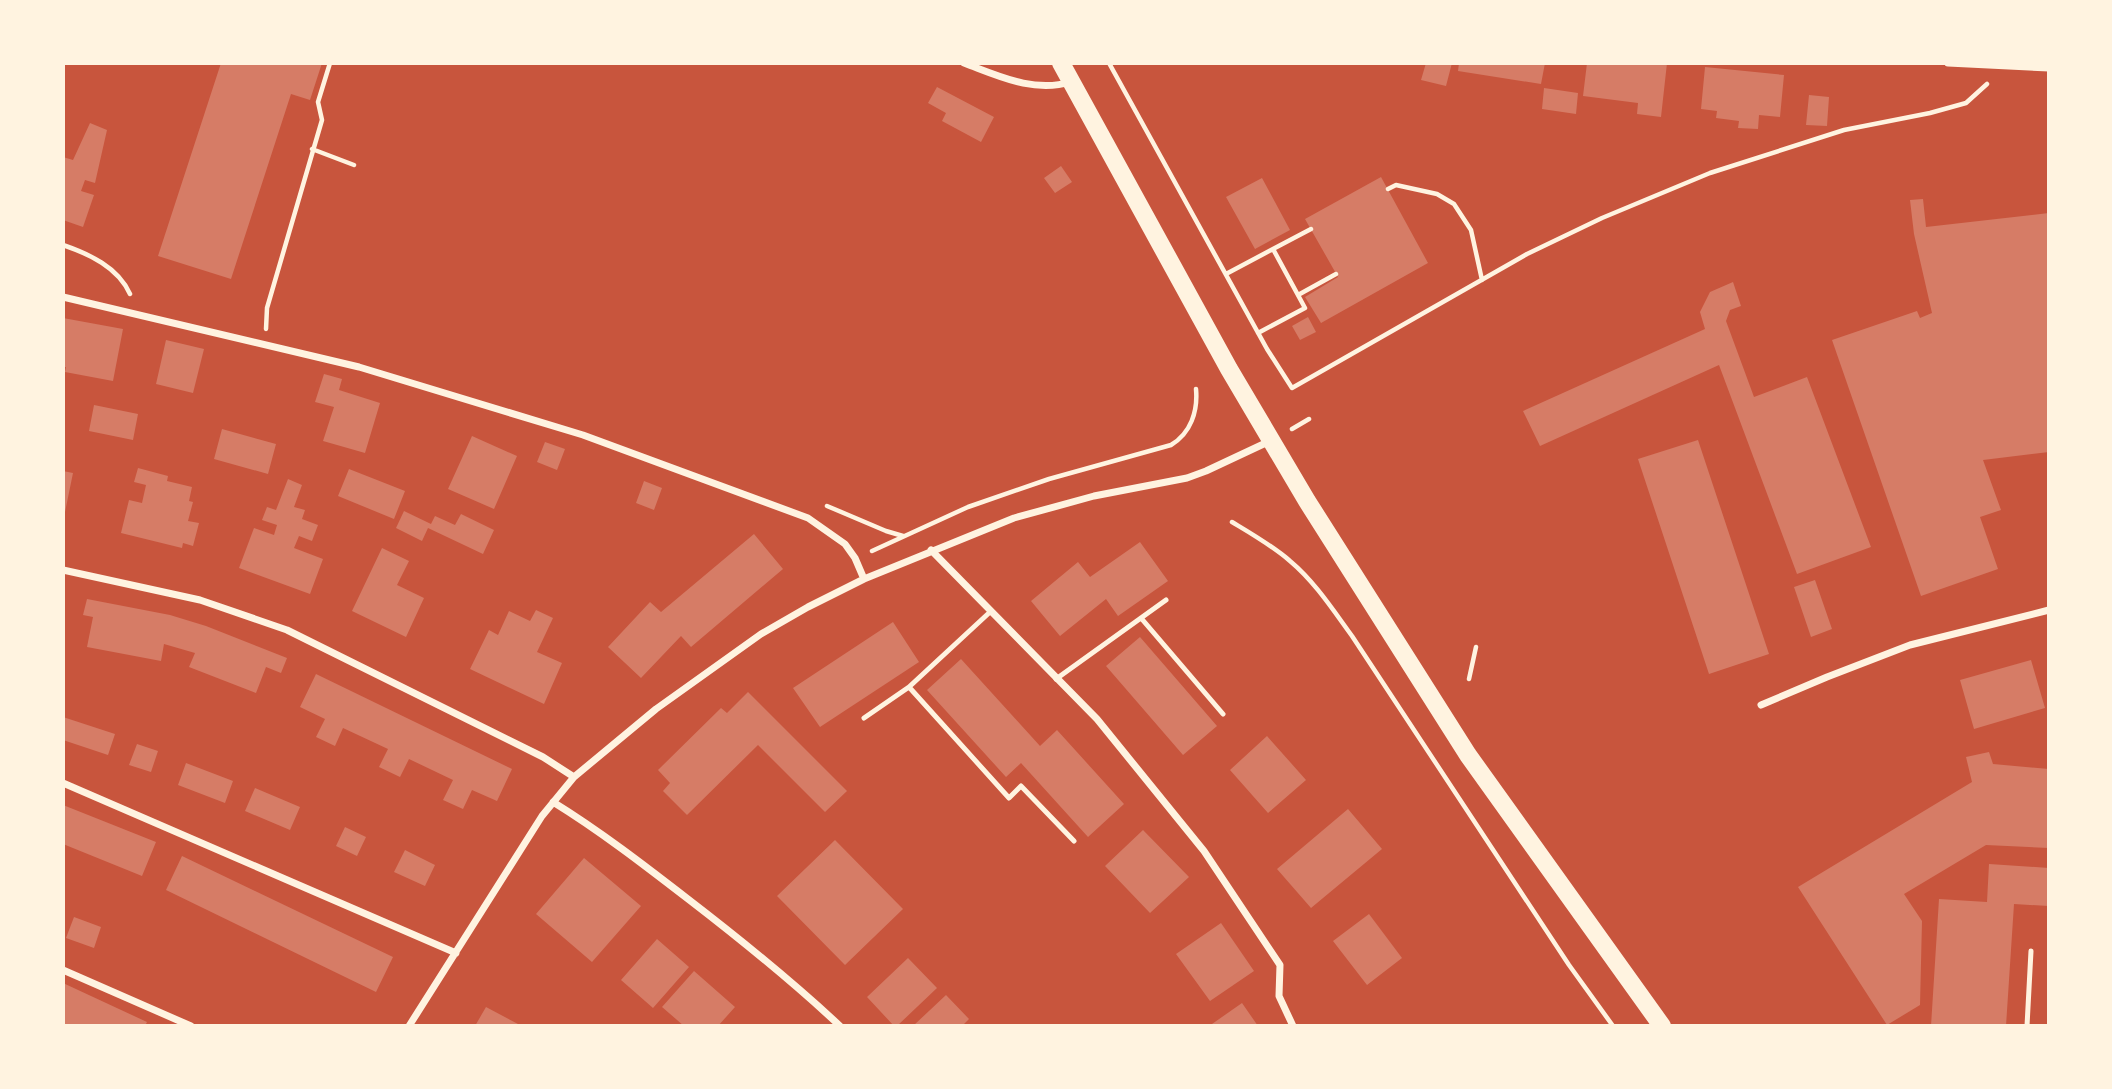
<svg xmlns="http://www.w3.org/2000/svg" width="2112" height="1089" font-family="Arial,sans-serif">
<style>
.building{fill:#d67c66}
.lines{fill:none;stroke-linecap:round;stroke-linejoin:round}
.path{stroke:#fff3e0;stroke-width:4.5}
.service{stroke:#fff3e0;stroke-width:5}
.minor{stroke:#fff3e0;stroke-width:7}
.primary{stroke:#fff3e0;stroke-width:18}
</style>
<rect width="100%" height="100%" fill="#c8553d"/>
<path class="building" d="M221 63H322L310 100 291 94 231 279 158 256Z
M1426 63H1452L1446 86 1421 80Z
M1459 63H1545L1541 84 1458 71Z
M1587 63H1667L1661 117 1637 114 1638 103 1583 96Z
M1705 67 1784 75 1780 117 1759 115 1758 129 1738 128 1739 121 1716 118 1717 111 1701 109Z
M937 87 994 117 981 142 942 121 946 113 928 103Z
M1544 88 1578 93 1576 114 1542 109Z
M1809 95 1829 97 1827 126 1806 125Z
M90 123 107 130 95 183 85 180 81 191 94 195 83 227 63 220V157L73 160Z
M1061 166 1072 182 1055 193 1044 178Z
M1381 177 1428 263 1321 323 1305 297 1338 277 1305 219Z
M1262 178 1290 230 1255 249 1226 197Z
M1923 199 1926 227 2049 213V452L1983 460 2001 510 1980 517 1998 569 1921 596 1832 340 1917 311 1920 318 1932 313 1914 234 1910 200Z
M1733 282 1741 306 1730 310 1726 321 1754 397 1807 377 1871 547 1797 574 1719 365 1540 446 1523 411 1705 329 1700 312 1710 292Z
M1308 317 1316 332 1300 340 1292 326Z
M63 318 123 329 113 381 65 372 66 367H63Z
M166 340 204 349 193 393 156 384Z
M324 374 342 379 339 390 380 403 365 453 323 441 334 407 315 402Z
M94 405 138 414 133 440 89 431Z
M222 429 276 444 268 474 214 459Z
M472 436 517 456 494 509 448 489Z
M1698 440 1769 654 1709 674 1638 459Z
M545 442 565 449 557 470 537 462Z
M138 468 168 476 167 481 192 487 189 501 193 502 188 521 199 523 193 546 183 543 182 548 121 533 129 500 142 503 146 485 134 482Z
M349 469 405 491 394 519 338 496Z
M63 471 73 473 64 517H63Z
M288 479 302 485 294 507 305 510 302 519 318 525 312 541 299 536 294 548 323 559 310 594 239 568 254 528 274 535 277 525 262 520 267 507 276 510Z
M644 481 662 488 654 510 636 503Z
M404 511 431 524 435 516 455 525 461 514 494 530 483 554 428 528 422 541 396 528Z
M754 534 783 569 691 647 681 636 641 678 608 647 650 602 661 612Z
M1140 542 1168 581 1118 616 1106 599 1060 636 1031 601 1078 562 1090 577Z
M382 548 409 561 397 585 424 598 406 637 352 611Z
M1815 580 1832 629 1811 637 1794 587Z
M87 599 170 615 206 626 287 658 281 673 266 667 256 693 189 667 195 653 164 644 161 661 87 647 93 617 83 615Z
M536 610 553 618 537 652 562 663 544 704 470 669 489 630 498 635 509 611 530 621Z
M893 622 919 662 820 727 793 688Z
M1140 637 1217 726 1183 755 1106 666Z
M961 659 1040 746 1057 730 1124 804 1088 837 1021 763 1006 777 927 690Z
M2031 660 2045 708 1974 729 1960 680Z
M316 674 512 769 497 801 472 790 463 809 443 800 453 780 409 759 400 777 379 767 388 749 343 728 335 746 316 737 325 719 300 707Z
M748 692 847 791 825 812 758 745 687 815 663 791 670 783 658 770 721 708 727 713Z
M63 717 115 734 108 755 63 740Z
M1267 736 1306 780 1268 813 1230 770Z
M137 744 158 751 151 772 129 765Z
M1989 752 1993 764 2049 769V848L1986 845 1904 894 1922 921 1920 1005 1887 1025 1798 887 1972 782 1966 757Z
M186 763 233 781 225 803 178 785Z
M255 788 300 807 290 830 245 811Z
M63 805 156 842 142 876 63 844Z
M1348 809 1382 849 1311 908 1277 869Z
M345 827 366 837 357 856 336 846Z
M1143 830 1189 877 1150 913 1105 866Z
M835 840 903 909 845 965 777 896Z
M405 850 435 865 425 886 394 872Z
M182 856 393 957 376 992 166 890Z
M584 858 641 906 592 962 536 914Z
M1989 864 2049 868V906L2014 904 2006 1026H1931L1939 899 1987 902Z
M1369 914 1402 958 1367 985 1333 941Z
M74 917 101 927 94 948 66 938Z
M1221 923 1254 971 1210 1001 1176 954Z
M657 939 689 967 653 1008 621 980Z
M908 958 937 988 897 1026H894L867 997Z
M694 971 735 1007 718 1026H684L662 1007Z
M63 983 147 1022 145 1026H63Z
M946 995 969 1019 962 1026H913Z
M1242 1003 1258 1026H1213L1212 1024Z
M486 1007 518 1024 517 1026H475Z"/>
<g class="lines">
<path class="path" d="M1109 63 1267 349 1292 388 1527 254 1602 218 1710 173 1844 130 1930 113 1966 103 1987 84
M312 149 354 165
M1388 189 1396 185 1437 194 1454 204 1471 230 1482 280
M63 245C89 254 118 267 130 294
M1226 274 1273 249
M1298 295 1336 274
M266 329 267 308 322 120 318 102 330 63
M1258 333 1305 308 1273 249 1311 229
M1292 429 1309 419
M827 506 886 531 903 536
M1232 522C1252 534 1273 546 1290 561 1315 582 1333 610 1352 636L1569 965 1613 1026
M872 551 968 507 1049 479 1171 445C1191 433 1198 411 1196 389
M1469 679 1476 647"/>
<path class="service" d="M1141 618 1223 714
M1056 679 1166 600
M909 687 1009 798 1021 786 1074 841
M864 718 909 687 990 612
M2027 1026 2031 951"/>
<path class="minor" d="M964 63C999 76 1033 93 1071 82
M1948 63 2049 68
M63 297 359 367 583 435 808 518 845 544 855 558 864 579
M931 550 1097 719 1204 851 1280 965 1279 996 1293 1026
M63 570 200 600 287 630 543 757 574 777
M1761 705 1827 677 1910 645 2049 610
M63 783 456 953
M553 802C600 831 644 865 688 899 740 939 792 981 840 1026
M63 970 191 1026
M409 1026 542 816 574 777 656 709 761 634 808 607 864 579 1014 518 1094 496 1187 478 1206 471 1270 441"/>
<path class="primary" d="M1061 63 1229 369 1307 501 1468 755 1662 1026"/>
</g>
<rect width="2112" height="1089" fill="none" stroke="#fff3e0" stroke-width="130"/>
</svg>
